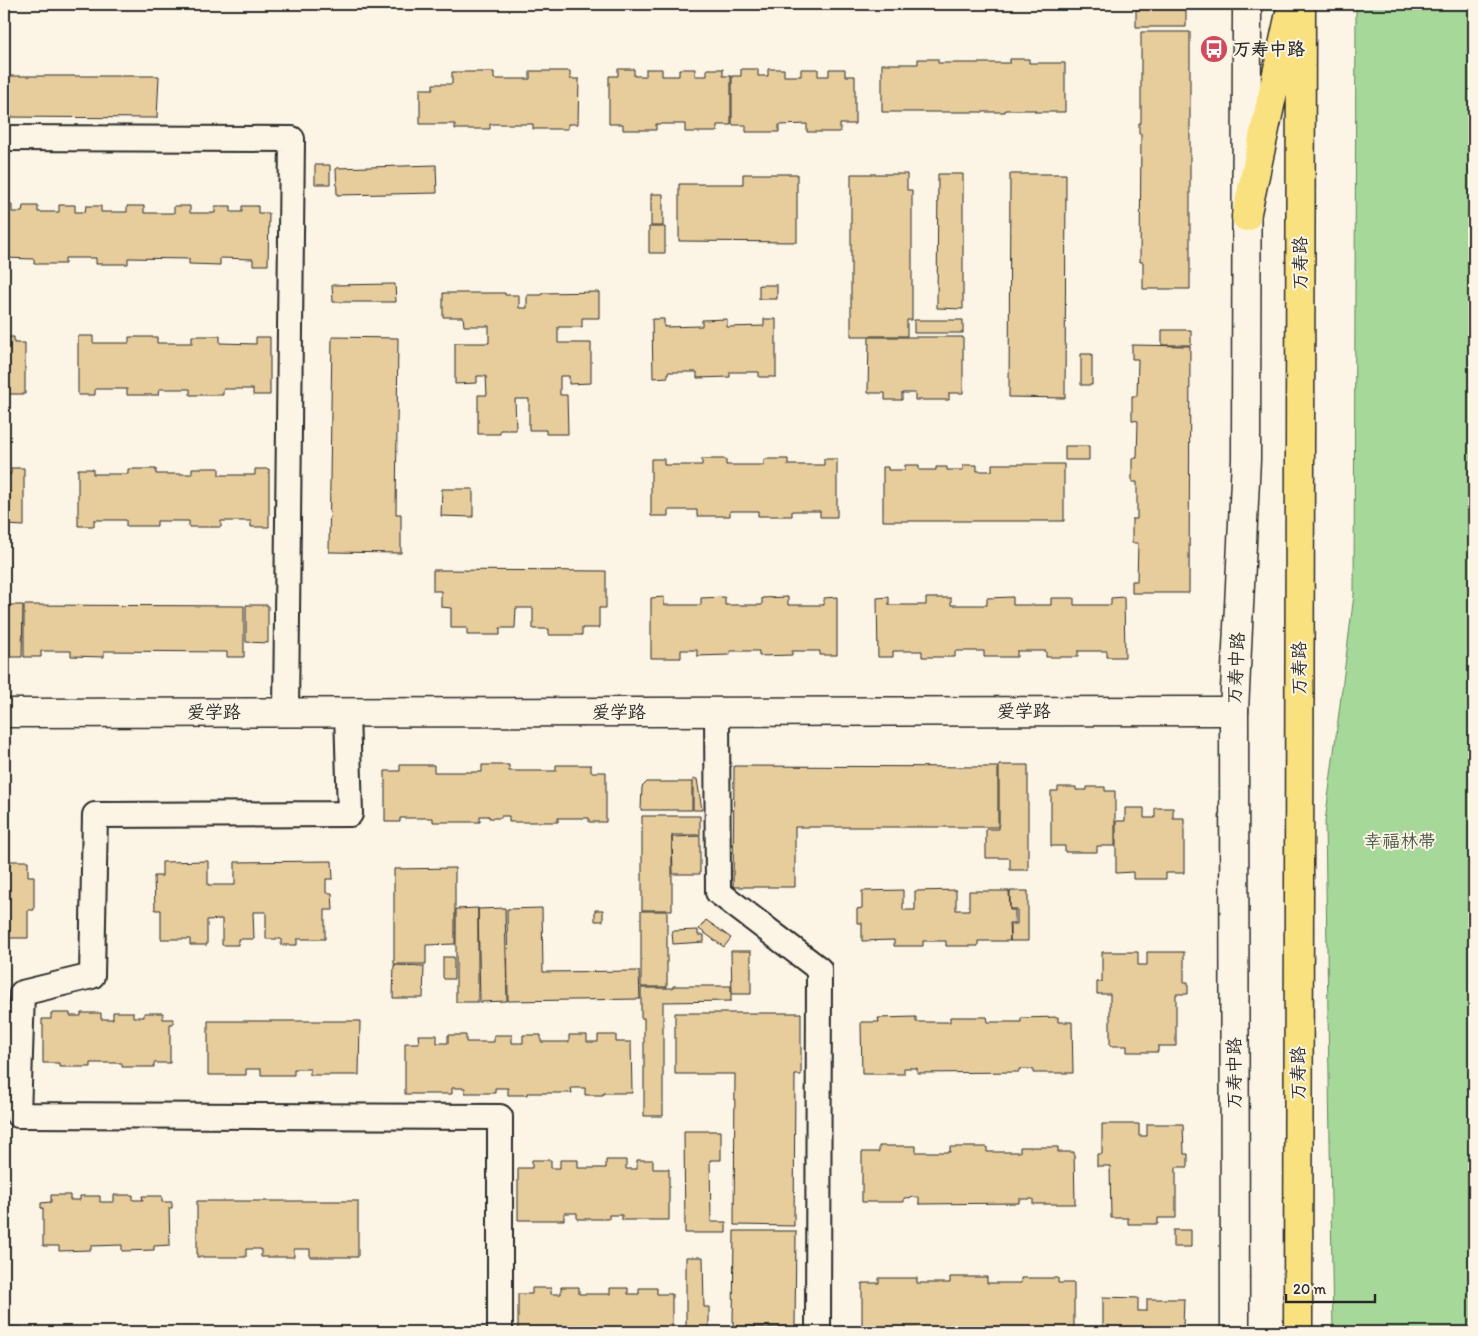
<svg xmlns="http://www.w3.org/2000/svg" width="1478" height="1336" font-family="Itim,'LXGW WenKai TC',sans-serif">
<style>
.green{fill:#a5d899;stroke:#688262}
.building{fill:#e7cc9c;stroke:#2b2b2b}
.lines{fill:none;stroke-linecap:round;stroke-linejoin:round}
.minor-casing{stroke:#2b2b2b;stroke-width:28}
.tertiary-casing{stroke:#2b2b2b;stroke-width:31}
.secondary-casing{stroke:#2b2b2b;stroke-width:31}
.primary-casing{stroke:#2b2b2b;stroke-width:31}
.minor{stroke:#fcf5e5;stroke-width:24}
.tertiary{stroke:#fcf5e5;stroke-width:28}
.secondary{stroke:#fcf5e5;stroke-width:28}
.primary{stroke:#fae180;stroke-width:28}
.labels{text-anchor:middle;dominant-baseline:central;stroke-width:4;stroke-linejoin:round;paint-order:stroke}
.poi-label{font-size:18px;font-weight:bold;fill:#2b2b2b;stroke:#fcf5e5;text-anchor:start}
.street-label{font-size:18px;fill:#2b2b2b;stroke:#fcf5e5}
.park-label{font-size:18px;fill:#4a5646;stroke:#fcf5e5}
</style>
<rect width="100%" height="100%" fill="#fcf5e5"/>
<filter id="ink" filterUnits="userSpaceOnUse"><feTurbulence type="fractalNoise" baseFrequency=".02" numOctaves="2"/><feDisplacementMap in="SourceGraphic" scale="10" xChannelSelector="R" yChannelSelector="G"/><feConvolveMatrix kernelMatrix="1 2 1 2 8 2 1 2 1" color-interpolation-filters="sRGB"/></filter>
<g filter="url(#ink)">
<path class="green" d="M1356 4H1474V1332H1333L1325 822 1354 595Z"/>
<path class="building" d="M1136 4H1186V27H1136Z
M1141 32H1190V289H1143V262H1140L1141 134H1139V123H1141Z
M918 59H938V63H1010V59H1029V63H1065V112H1035V110H1005V112H882V64H918Z
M618 69H634V76H646V69H662V76H679V69H695V76H707V69H723V76H731V125H717V132H685V124H656V130H623V124H609V76H618Z
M741 69H758V76H768V69H784V76H801V69H818V76H829V69H845V76H855V124H840V132H807V124L779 125V132H746V125H732V76H741Z
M530 71H570V79H579L578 124H568V129H533V124H490V129H455V124H420V89H433V84H452V72H494V79H530Z
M4 76H159L157 118 4 117Z
M315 165H330V184H315Z
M436 165 437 193 337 195 336 168Z
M743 174H797V242L679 241V184H743Z
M851 174H907V190H912V320H907V336H851Z
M938 174H963V309L937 308Z
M1010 174H1066L1065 398 1009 397Z
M651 194H663V226H651Z
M4 205H12V212H22L23 206H38V212H59V205H75V212H85L86 206H101V212H127V206H144V213H174V206H190V213H215V206H231V212H242V206H258V213H269L268 265H253V259L220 258V265L189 264V259L128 258V264H96V258H65V264H34V259L4 258Z
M649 227H665V253H649Z
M395 284 396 302H333L332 285Z
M759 285H777V299H759Z
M599 292V318H582V327H558V343H591V383L569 384V376H560V395H567L568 434H546V430H529V399H515L516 430H500V434H478V395H487L486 376H477V383L455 384V343H489V326H464L463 317H443V293H505V295H519V308H527V295H542V293Z
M652 319H664V327L702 326V320L727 319V327L764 326V319H776V377H759V372H730V377L697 378V372H668V377L653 378Z
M914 320H963V333H914Z
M1162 330H1191V345H1162Z
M78 336H93V343H129V337H157V343H192V336H220V343L256 344V337H270V395H253V389H223V395H190V389H159L158 395H127V389H95V395H78Z
M4 337H14V343H25V394H8V388H4Z
M332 337 398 338 396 514H401V553L329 552Z
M869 337H963V393H949V400H915V393H902V400H885V393H868Z
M1132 345 1190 346 1189 593H1132V581H1137L1138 543H1132V519H1137V482H1132V458H1137L1138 421 1132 420V396H1137L1138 359H1132Z
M1081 354H1092V385H1081Z
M1065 446H1089V460H1065Z
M651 459H664V465H702V459H726V465H764V459H788V465H824V459H837V517H820V511H792V516H758V511H730V516H697V510H668V516H651Z
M992 464H1064V521H883V467H888V470H905V465H919V470H936V467H947V470H963V465H977V471H992Z
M11 468H24V526L7 525V520H4V474H11Z
M192 468H219V475H255V469H269V527H251V521H221V527H189V521H157V526H126V520H94V526H78V469H93V474H128V469H156V474H192Z
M442 489H473V517L441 516Z
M433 570 606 571V608H599V628H582V635H549V629H533V608H516L515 628H500V635H467V628H451V608L441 607V591H433Z
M664 597V605H701V598L725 597V605H762V598L788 597V605H824V598L837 597V655H820V651H792V655L759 656V651H730V655L697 656V650H681V658H651V598Z
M889 597V605H926V598H951V605H987V598L1013 597V605H1051V598H1074V605H1111V598L1124 597 1125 657H1107V651H1078V657H1046V651H1017V657H984V651H955V657H922V651H893V657H878L877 598Z
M4 605H23L22 657H7V650H4Z
M24 605 244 606V657H227V652L104 651V657L71 656V651H41V657H24Z
M246 605H268V643L246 642Z
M400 765H434V772H482V765H509V771H556V765H591V772H606V822H589V818H558V822H509V816H501V818H489V816H480V822H433V818H400V822H385V771H400Z
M999 765H1028V870H1010V858H986V829H999Z
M734 766 998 767V827H795V887H733Z
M693 779H697L702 810H693Z
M647 782H692V810H641L642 787Z
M1058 787H1076V790H1087V787H1105V791H1115V846H1097V852H1065V846H1051V791H1058Z
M1125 808H1144V818H1155V808H1173V818H1184V873H1166V879H1133V872L1116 873V821H1125Z
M642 816H700V835H672V910H642Z
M700 836V874H673L672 837Z
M4 861H28V876H34V910H28V938H4Z
M208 861V885H235V862L332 861 333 879H326V893H332L333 910H325V939H297V945H281V939H266V912H253L254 939H238V945H222V919L207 920V945H190V939H161V910H155L154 876H162V862Z
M455 868V944L426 945V964H394V869Z
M903 890V910H915V891L956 890V910H969V891H1009L1010 910H1015V923H1009L1010 941H978V946H946V941H923V946H894V940L862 941V923H857V909L862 908V891Z
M1010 891H1028V941H1010V924H1017V909H1010Z
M478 908V1002H456V909Z
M505 908 507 1001 480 1002 478 909Z
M542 908 543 972 639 971 640 999 508 1001 507 909Z
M595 910H603V921H595Z
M641 911H667V987H641Z
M706 920 731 938 724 947 699 929Z
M698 930V935H704V942L673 944 672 931Z
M731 951H751V994H732Z
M1102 952H1138V965H1147V952H1184V982H1188V994H1176V1046H1158V1052H1127V1046H1110V994H1097V982H1102Z
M443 957H454V979H444L443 977Z
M394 965 424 966 423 998H393Z
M673 986H731V1001L663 1002V1116H644V1018H641V988H673Z
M113 1012H133V1017H144V1013H163V1019H173V1024H170V1063H154V1067H122V1063H91V1067H59V1063H43V1025H42V1019H51V1013H70V1016H81V1013H101V1019H113Z
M675 1013H801V1075H795L794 1226 734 1225 735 1074H675Z
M916 1017V1022H950V1017H987L988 1022H1021V1018L1058 1017V1022H1072L1073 1073H1033V1069H1019V1072L917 1073V1068H904V1074H862L861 1022H879L878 1018Z
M208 1021H360L359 1075H310V1069H294V1075H261V1069H246V1075H208Z
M418 1035H437V1043H448V1035H466V1042H494V1035H512V1043H523V1035H541V1042H569V1035H587V1042H598V1035H616V1042H631L632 1093H603V1095H585V1088H571L572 1093H527V1095H508V1088H495V1093H465V1088H452V1094H405V1043H419Z
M1102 1124H1139V1136H1147V1124H1183L1184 1154H1188V1167H1176V1218H1158V1224H1128V1218H1111L1110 1166H1097V1154H1102Z
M684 1131H721V1160H710L711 1222H726V1233H685Z
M879 1146H916V1152H950V1147H987V1152H1020V1147H1058V1152H1074L1075 1204H1033V1199H1019V1203L919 1204V1197L904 1198V1202H862V1152H879Z
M532 1160H551V1168H560V1160H578V1168H606V1160H626V1169H637V1160H653V1169H669V1220H622V1215H609V1219H577V1213H564V1220H518V1168H532Z
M51 1195H70V1200H80V1196H100V1202H114V1195H133V1200H143L142 1196H162V1202H172V1208H169L170 1245 154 1246V1250L122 1251V1245L91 1246V1250L59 1251V1246H43V1208H41V1203L51 1202Z
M197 1201H358V1257H310V1249H294V1257H261V1249H246V1257H197Z
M1173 1230H1191V1247H1173Z
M734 1231H796L795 1327 733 1326Z
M686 1257H703L704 1307H709V1332H686Z
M950 1277H987V1283H1021V1278H1058V1283H1074V1332H1032V1329H1019V1332H917V1329H904V1332H862V1283H879V1278H917V1283H950Z
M561 1287H579V1294H610V1288H628V1294H639V1288H657V1294H672V1332H518V1294H532V1288H551V1294H561Z
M1103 1297 1138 1298V1311H1147V1299H1184L1183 1328H1188V1332H1098V1328H1103Z
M4 1327H21V1332H4Z
M732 1328H795L794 1332H732Z"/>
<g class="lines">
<defs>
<path id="minor" d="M4 138 292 139 286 712
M717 711 718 892 819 969 818 1332
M347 712 350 814 95 815 92 976 22 993 18 1115 500 1117V1332"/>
<path id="tertiary" d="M4 713 1234 711"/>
<path id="secondary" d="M1235 1332 1234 711 1246 459 1247 4"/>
<path id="primary" d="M1246 217 1290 13
M1298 1332 1301 4"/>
</defs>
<use href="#minor" class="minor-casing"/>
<use href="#tertiary" class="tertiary-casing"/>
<use href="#secondary" class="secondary-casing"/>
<use href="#primary" class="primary-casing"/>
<use href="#minor" class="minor"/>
<use href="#tertiary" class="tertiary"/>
<use href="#secondary" class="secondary"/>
<use href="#primary" class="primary"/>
</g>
</g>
<defs>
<symbol id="bus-disc" viewBox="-11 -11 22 22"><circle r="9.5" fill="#d1495b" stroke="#fcf5e5"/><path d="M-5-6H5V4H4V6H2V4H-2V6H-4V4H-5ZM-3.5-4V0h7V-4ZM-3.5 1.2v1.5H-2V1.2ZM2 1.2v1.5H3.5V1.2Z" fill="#fff"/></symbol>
</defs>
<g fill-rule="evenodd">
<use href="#bus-disc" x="1198" y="33" width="32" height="32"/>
</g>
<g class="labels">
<g class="poi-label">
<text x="1233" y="49">万寿中路</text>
</g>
<g class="street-label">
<text transform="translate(1300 263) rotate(-90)">万寿路</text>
<text transform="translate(1236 668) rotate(-87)">万寿中路</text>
<text transform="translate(1299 668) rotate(-90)">万寿路</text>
<text x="1024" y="711">爱学路</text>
<text x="214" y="712">爱学路</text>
<text x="619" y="712">爱学路</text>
<text transform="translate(1234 1073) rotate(-90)">万寿中路</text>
<text transform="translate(1298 1073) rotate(-90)">万寿路</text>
</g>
<g class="park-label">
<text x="1400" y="841">幸福林带</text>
</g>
</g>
<rect width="1478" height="1336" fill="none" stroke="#fcf5e5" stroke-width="20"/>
<rect x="10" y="10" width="1458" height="1316" fill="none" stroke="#2b2b2b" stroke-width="2" filter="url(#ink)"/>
<path d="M1286 1294v8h89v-8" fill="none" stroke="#2b2b2b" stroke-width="2.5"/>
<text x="1293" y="1294" font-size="15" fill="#2b2b2b" stroke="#fcf5e5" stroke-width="4" paint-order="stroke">20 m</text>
</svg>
